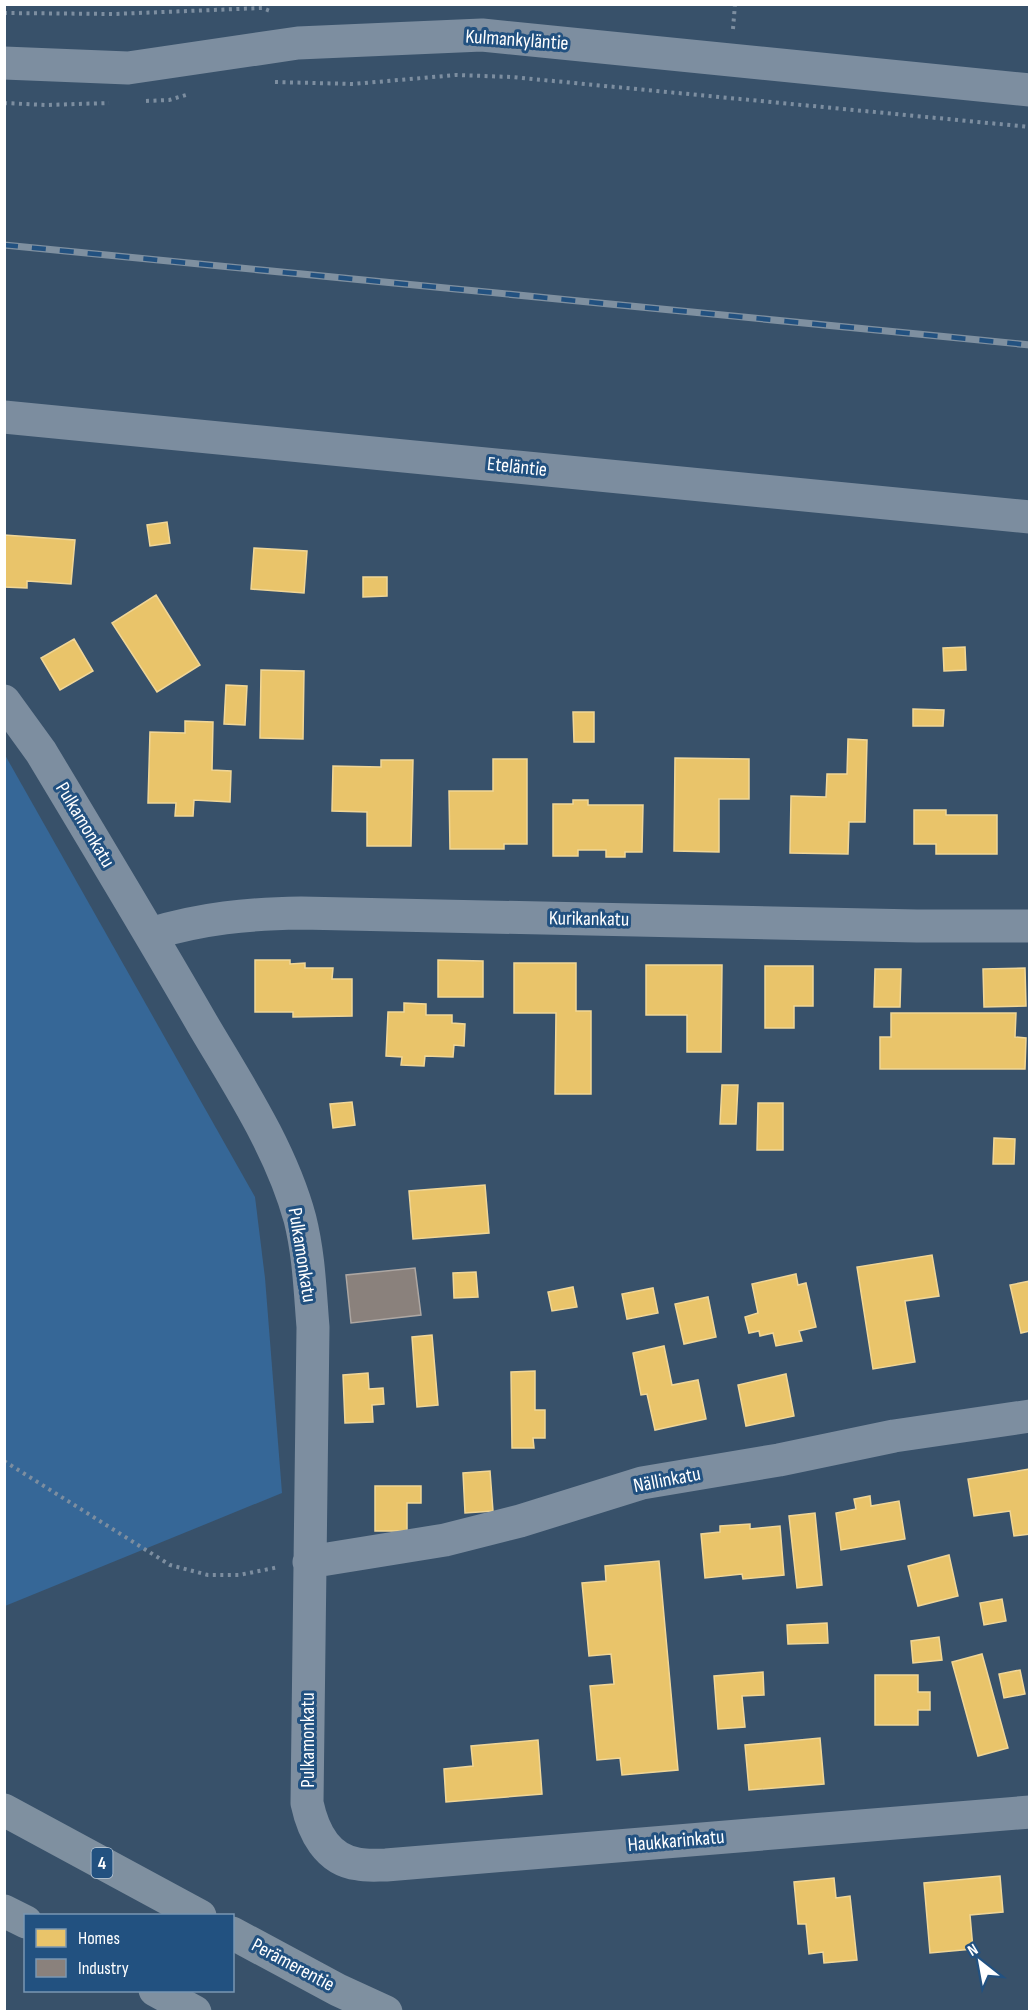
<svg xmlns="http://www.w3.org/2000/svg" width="1034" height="2016" font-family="'Sofia Sans Condensed',sans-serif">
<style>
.green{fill:#366797}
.homes{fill:#e9c46a;stroke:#f0d697;stroke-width:1.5}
.industry{fill:#8a817c;stroke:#ada7a3;stroke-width:1.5}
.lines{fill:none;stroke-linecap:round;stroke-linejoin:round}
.path{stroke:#7d8ea0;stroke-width:4;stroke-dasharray:3 4.5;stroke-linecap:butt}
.minor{stroke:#7d8ea0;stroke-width:33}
.major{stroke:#7c8d9f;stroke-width:33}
.highway{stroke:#7f90a0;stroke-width:33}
.rail-casing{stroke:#7f90a0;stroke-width:7}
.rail{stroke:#225180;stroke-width:4.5;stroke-dasharray:14;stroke-linecap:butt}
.labels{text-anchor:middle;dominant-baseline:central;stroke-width:6;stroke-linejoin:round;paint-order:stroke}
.shield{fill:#225180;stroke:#bdcbd9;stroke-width:1.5}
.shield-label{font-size:18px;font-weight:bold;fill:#fff}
.street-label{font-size:20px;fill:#fff;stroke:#225180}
</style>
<rect width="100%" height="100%" fill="#38516a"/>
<path class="green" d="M5 755 255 1197 265 1278 282 1493 5 1606Z"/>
<path class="homes" d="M167 522 170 543 150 546 147 525Z
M4 535 75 540 71 584 27 581V588L4 587Z
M254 548 307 551 304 593 251 589Z
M363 577H387V596L363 597Z
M156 595 200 665 157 692 112 623Z
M74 639 93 671 60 690 41 658Z
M965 647 966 670 944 671 943 648Z
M261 670 304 671 303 739 260 738Z
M226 685 247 686 245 725 224 724Z
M913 709 944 710 943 726H913Z
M573 712H594V742H574Z
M185 721 213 722 212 770 231 771 230 802 194 800 193 816H175L176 803H148L150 732 185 733Z
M848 739 867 740 865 822H849L848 854 790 853 791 796 826 797 827 774H847Z
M675 758 749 759V799H719V852L674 851Z
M493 759H527V844H504V849H450L449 791H493Z
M381 760H413L411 846H367V812L332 811 333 766 381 767Z
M573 800H588V805H643L642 852H625V857H606V850H578V856H553V804H573Z
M914 810H946V815H997V854H936V844H914Z
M255 960H290V964L305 963V968H333L332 979H352V1016L293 1017V1012H255Z
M438 960 483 961V997H438Z
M514 963H576V1011H591V1094H555L556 1013H514Z
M646 965H722L721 1052H687V1015H646Z
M765 966H813V1006H794V1028H765Z
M1025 968 1026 1006 984 1007 983 969Z
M875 969H901L900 1007H874Z
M404 1003 426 1004V1015H452V1023L465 1024 464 1046 454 1045 453 1057 425 1056 424 1066 401 1065 402 1057 386 1056 388 1012H404Z
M891 1013H1016L1015 1037 1026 1038 1025 1069H880V1037H891Z
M722 1085H738L736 1124H720Z
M352 1102 355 1125 333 1128 330 1104Z
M758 1103H783V1150H757Z
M994 1138 1015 1139 1014 1164H993Z
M485 1185 489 1233 413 1239 409 1191Z
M932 1255 939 1296 905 1301 915 1362 873 1369 857 1267Z
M476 1272 478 1297 454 1298 453 1273Z
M796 1274 798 1285 806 1283 816 1327 799 1331 802 1341 776 1346 773 1333 760 1336 759 1331 749 1333 745 1317 758 1313 752 1284Z
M1030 1281V1331L1021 1333 1010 1285Z
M573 1287 577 1307 552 1311 548 1292Z
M653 1288 658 1313 627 1319 622 1294Z
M708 1297 716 1337 684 1344 675 1304Z
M432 1335 438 1405 417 1407 412 1337Z
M664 1346 672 1385 698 1380 706 1419 655 1430 647 1394 641 1395 633 1353Z
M535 1371V1410H545V1438H533L534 1448H512L511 1372Z
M368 1373 369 1389 383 1388 384 1404 372 1405 373 1422 345 1423 343 1375Z
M786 1374 794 1416 746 1426 738 1385Z
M1030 1469V1534L1014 1536 1010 1511 974 1516 968 1479Z
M490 1471 493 1511 465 1513 463 1473Z
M375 1486H421V1503H407V1531H375Z
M870 1496 871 1506 899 1501 905 1539 841 1550 836 1513 856 1509 854 1499Z
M815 1513 822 1585 797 1588 789 1516Z
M750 1524V1529L780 1526 784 1575 743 1579 742 1574 705 1578 701 1534 720 1532V1526Z
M949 1555 958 1596 918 1606 908 1566Z
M659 1561 678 1770 622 1775 620 1758 597 1760 590 1686 614 1684 611 1654 589 1656 582 1583 606 1581 605 1566Z
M1002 1599 1006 1621 984 1625 980 1603Z
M827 1623 828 1643 788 1644 787 1625Z
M939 1637 942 1660 913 1663 911 1641Z
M982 1654 1008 1748 978 1756 952 1662Z
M1020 1670 1025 1694 1004 1698 999 1674Z
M763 1672 764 1695 742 1696 745 1727 718 1729 714 1676Z
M875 1675H918V1692H930V1710H918V1725H875Z
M820 1738 824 1784 749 1790 745 1745Z
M538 1740 542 1794 446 1802 444 1769 473 1766 471 1746Z
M1000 1876 1003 1912 970 1915 973 1949 930 1953 924 1883Z
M834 1878 836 1898 850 1896 857 1960 824 1963 823 1952 809 1954 806 1924H798L794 1882Z"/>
<path class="industry" d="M415 1268 421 1315 351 1323 346 1275Z"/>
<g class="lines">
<path class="path" d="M4 13 114 14 262 8 273 12
M733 29 735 4
M275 82 353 84 456 75 512 77 1030 127
M146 101 169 100 186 95
M4 103 45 105 109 103
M4 1461 170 1565 208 1575H239L279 1567"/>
<path class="minor" d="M4 63 128 68 298 43 482 35 1030 90
M4 701 41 752C95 842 150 933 203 1025 239 1086 281 1149 300 1219 309 1255 310 1291 313 1327L307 1803C313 1831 327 1860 358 1864 367 1866 377 1865 386 1865L1030 1812
M150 934C203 918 247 914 301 913L917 926H1030
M309 1562 445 1540 520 1521 642 1483 779 1460 894 1436 1030 1416"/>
<path class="major" d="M4 417 1030 517"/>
<path class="highway" d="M4 1810 200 1916
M4 1911 26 1922
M232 1933 338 1990 386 2012
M155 1990 195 2012"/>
<defs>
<path id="rail" d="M4 245 1030 345"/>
</defs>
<use href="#rail" class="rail-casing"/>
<use href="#rail" class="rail"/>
</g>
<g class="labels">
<rect class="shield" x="91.5" y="1848" width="21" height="30" rx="4.5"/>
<g class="shield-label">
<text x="102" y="1863">4</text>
</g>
<g class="street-label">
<text transform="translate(517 40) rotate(4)">Kulmankyläntie</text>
<text transform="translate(517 467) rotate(6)">Eteläntie</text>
<text transform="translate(85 825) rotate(59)">Pulkamonkatu</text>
<text transform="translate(589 919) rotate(1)">Kurikankatu</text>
<text transform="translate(302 1255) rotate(81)">Pulkamonkatu</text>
<text transform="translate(667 1480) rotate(-11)">Nällinkatu</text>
<text transform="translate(308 1740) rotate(-90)">Pulkamonkatu</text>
<text transform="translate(676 1841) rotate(-5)">Haukkarinkatu</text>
<text transform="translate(293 1965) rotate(28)">Perämerentie</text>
</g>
</g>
<rect width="1034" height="2016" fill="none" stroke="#ffffff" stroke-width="12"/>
<rect x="24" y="1914" width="210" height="78" fill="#225180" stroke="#7a97b3" stroke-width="1.5"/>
<rect x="36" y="1929" width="30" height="18" fill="#e9c46a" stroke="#7a97b3" stroke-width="1.5"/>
<text x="78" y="1944" font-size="18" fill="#ffffff">Homes</text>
<rect x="36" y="1959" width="30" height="18" fill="#8a817c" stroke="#7a97b3" stroke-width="1.5"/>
<text x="78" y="1974" font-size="18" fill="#ffffff">Industry</text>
<g transform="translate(980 1962) rotate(329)" stroke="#225180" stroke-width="4.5" paint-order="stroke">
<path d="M0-4.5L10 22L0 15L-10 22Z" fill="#ffffff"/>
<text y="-9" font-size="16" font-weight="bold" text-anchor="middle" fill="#ffffff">N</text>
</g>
</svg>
